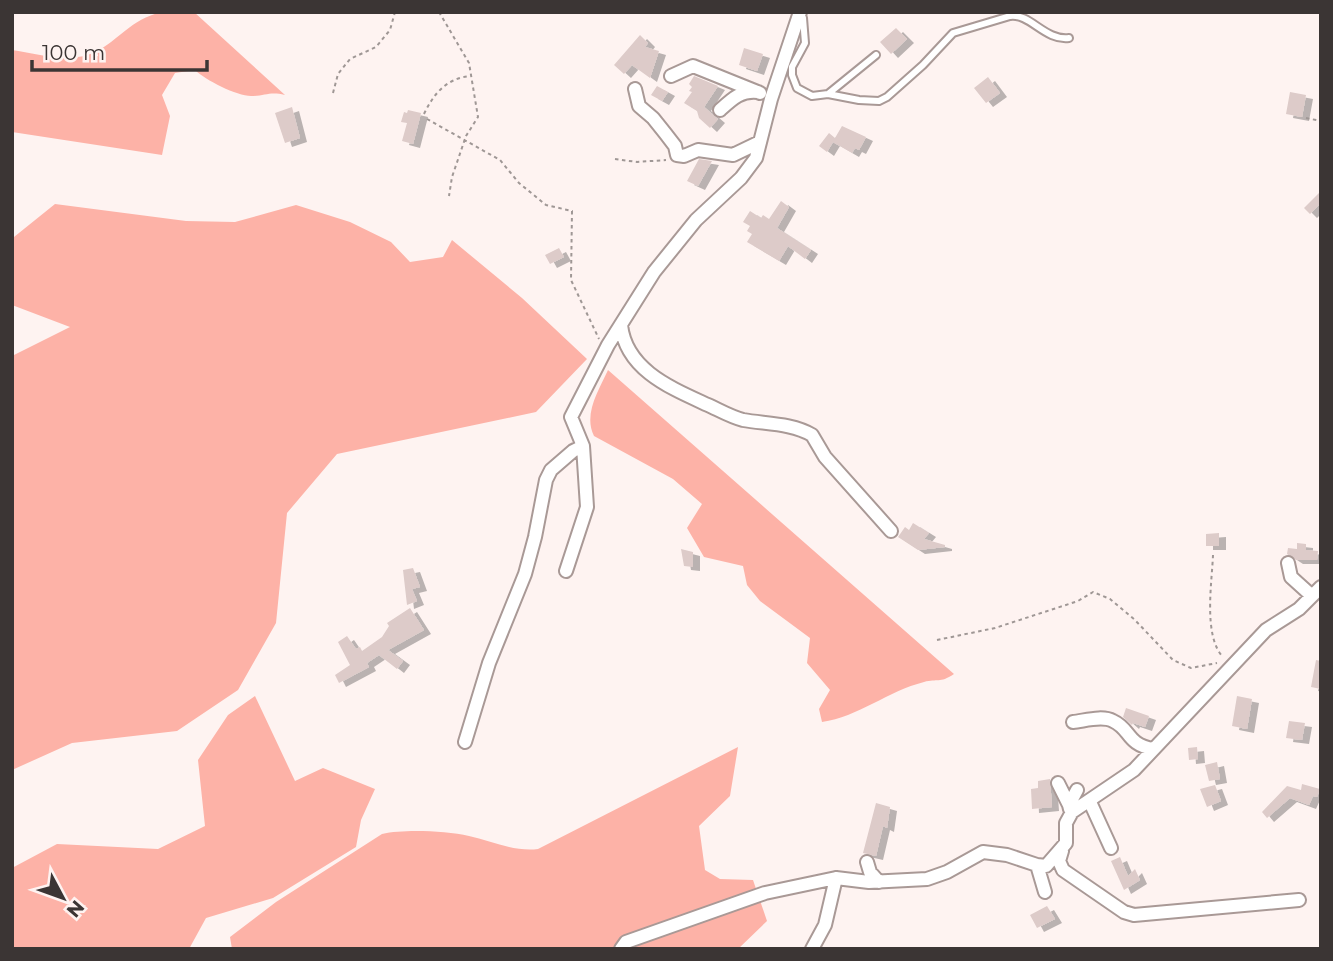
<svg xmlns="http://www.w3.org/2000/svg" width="1333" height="961" font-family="Montserrat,sans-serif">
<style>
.forest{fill:#fdb2a7}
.building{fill:#ddcbc9;filter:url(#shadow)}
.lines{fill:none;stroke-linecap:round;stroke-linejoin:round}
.lane-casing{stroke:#a99996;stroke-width:10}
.street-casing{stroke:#a99996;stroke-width:16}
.path{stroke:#9f9795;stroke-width:2;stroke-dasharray:3.5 3.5;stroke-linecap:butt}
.lane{stroke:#fff;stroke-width:6}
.street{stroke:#fff;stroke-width:12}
</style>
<defs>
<filter id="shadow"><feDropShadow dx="7" dy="4" stdDeviation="0" flood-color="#0004"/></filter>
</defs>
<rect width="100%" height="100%" fill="#fef3f1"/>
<path class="forest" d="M162 12H194L285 95C270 91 265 96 251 96 237 96 205 80 195 70L175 73 162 95 170 116 162 155 12 132V50C38 54 70 64 95 52 121 39 129 20 162 12Z
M55 204 186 221 235 222 296 205 350 222 391 242 410 262 443 257 452 240 522 298 587 359 536 412 337 454 287 513 276 623 238 690 177 731 72 743 12 770V356L70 327 12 305V241L14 237Z
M608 370 954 674C939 684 938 678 924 682 888 691 858 717 822 722L819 709 830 690 807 663 810 638 760 601 747 585 743 566 704 557 687 528 702 504 673 479 594 436C583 414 599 390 608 370Z
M255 696 295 781 323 768 375 789 361 820 356 847 273 898 206 918 189 949H12V868L57 844 158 849 205 826 198 760 228 715Z
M738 747 730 796 699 826 705 870 720 879 753 880 767 921 738 949H232L230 937 276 902 382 834C405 829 445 831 469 836 491 841 515 852 538 849Z"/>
<path class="building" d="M896 28 907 39 891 54 880 42Z
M640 35 648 43 645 47 659 51 650 78 632 65 624 74 614 65Z
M744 48 763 54 757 71 739 65Z
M694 76 718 86 704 107 718 119 710 128 699 118 697 111 684 103 692 92 689 91 692 87 689 84Z
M988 77 1000 93 986 103 974 88Z
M657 86 668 92 662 101 651 95Z
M1290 92 1306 95 1302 117 1286 114Z
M292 107 300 138 285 143 275 113Z
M408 110 421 113 413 144 402 141 407 123 401 122 404 112 407 113Z
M842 126 866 137 859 150 855 148 852 153 833 142 827 152 819 146 829 133 835 138Z
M699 159 712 161 698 186 687 181Z
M1321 191V203L1310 214 1304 208Z
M781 201 789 207 777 228 811 250 805 259 788 246 779 261 747 242 752 234 747 231 750 226 743 222 750 211 761 218 763 215 769 219Z
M559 248 564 257 550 264 545 255Z
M913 523 929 533 924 539 945 545V547L918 550 898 537 905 527 909 530Z
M1219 533V546H1206V534Z
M1297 543 1306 544V550L1318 551 1317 560H1296L1287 554 1288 548 1297 549Z
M681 549 693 552V567L684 566Z
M413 568 420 587 412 589 417 601 407 605 403 570Z
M410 608 424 630 388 650 403 661 397 669 379 655 367 663 369 667 339 683 335 675 350 665 338 642 347 636 356 649 360 647 362 651 382 637 389 626 387 623Z
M1316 660 1321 661V689L1311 687Z
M1237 696 1252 699 1247 729 1232 726Z
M1126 708 1149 716 1145 727 1133 723 1132 725 1123 717Z
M1289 721 1305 723 1302 740 1286 738Z
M1197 747 1198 759 1189 760 1188 748Z
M1217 762 1220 779 1209 781 1205 765Z
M1050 779 1052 807 1032 809 1031 789 1038 788V781Z
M1302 784 1320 789 1317 797 1313 796 1309 805 1290 798 1267 818 1262 812 1287 786 1301 790Z
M1215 785 1221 801 1207 807 1200 789Z
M876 803 890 807 887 828 883 826 876 856 863 853Z
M1120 857 1128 876 1135 869 1140 880 1124 890 1111 861Z
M1047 906 1055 919 1037 928 1030 915Z"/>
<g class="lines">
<defs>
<path id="lane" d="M803 18 805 43 792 67V75L797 88 812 96 828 94 876 55
M828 94 859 100 879 101 887 97 923 65 953 33 1010 16C1030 13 1045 41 1069 38"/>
<path id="street" d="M671 76 693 66 760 93
M635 89 639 106 653 118 665 133 675 146 677 155 684 156 698 150 733 155 760 142
M720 110C732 99 741 90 758 92
M621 325C626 370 671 388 708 405 719 410 731 417 743 420 765 424 792 423 812 435L825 457 891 531
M1288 563 1291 577 1312 596
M566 571 587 507 583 446 571 417 608 345 654 272 696 220 741 178 756 158 771 99 800 12
M1073 722C1084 721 1102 715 1113 721 1131 729 1126 744 1153 749
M465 742 489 663 525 574 535 537 546 480 551 470 573 451 583 446
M1058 783 1069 805
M1090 802 1111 848
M1070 809 1069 805 1077 790
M1062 851 1059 861 1063 870 1124 912 1134 915 1299 900
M867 862 870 872 879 882
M1037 865 1045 892
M621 949 626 942 765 893 836 878 869 882 927 879 947 872 983 852 1007 855 1037 865 1046 866 1066 843V823L1072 812 1134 770 1266 630 1299 609 1321 587
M812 949 825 925 836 878"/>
</defs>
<use href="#lane" class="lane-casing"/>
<use href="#street" class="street-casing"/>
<path class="path" d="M439 12 469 63 478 117 466 136 452 177 449 196
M333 93 338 74 350 59 376 47 390 30 395 12
M424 114C434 93 447 78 471 76
M1306 118 1321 121
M427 119 500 160 519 183 546 205 572 211 571 280 599 339
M615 159 637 162 666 160
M1321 238V240
M1213 555C1212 582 1203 636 1223 657
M937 640 995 628 1078 601 1093 592 1110 599 1134 619 1173 660 1191 668 1217 663"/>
<use href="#lane" class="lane"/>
<use href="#street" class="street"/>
</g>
<rect width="1333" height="961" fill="none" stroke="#3b3534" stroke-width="28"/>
<g transform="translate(63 898) rotate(131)" stroke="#fef3f1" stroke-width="5" paint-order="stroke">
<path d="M0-5L12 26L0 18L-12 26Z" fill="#3b3534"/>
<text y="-10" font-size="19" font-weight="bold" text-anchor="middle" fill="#3b3534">N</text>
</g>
<path d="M32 60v10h175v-10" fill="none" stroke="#3b3534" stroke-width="3.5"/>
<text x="42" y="60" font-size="21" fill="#3b3534" stroke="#fef3f1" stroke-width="5" paint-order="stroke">100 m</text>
</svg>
